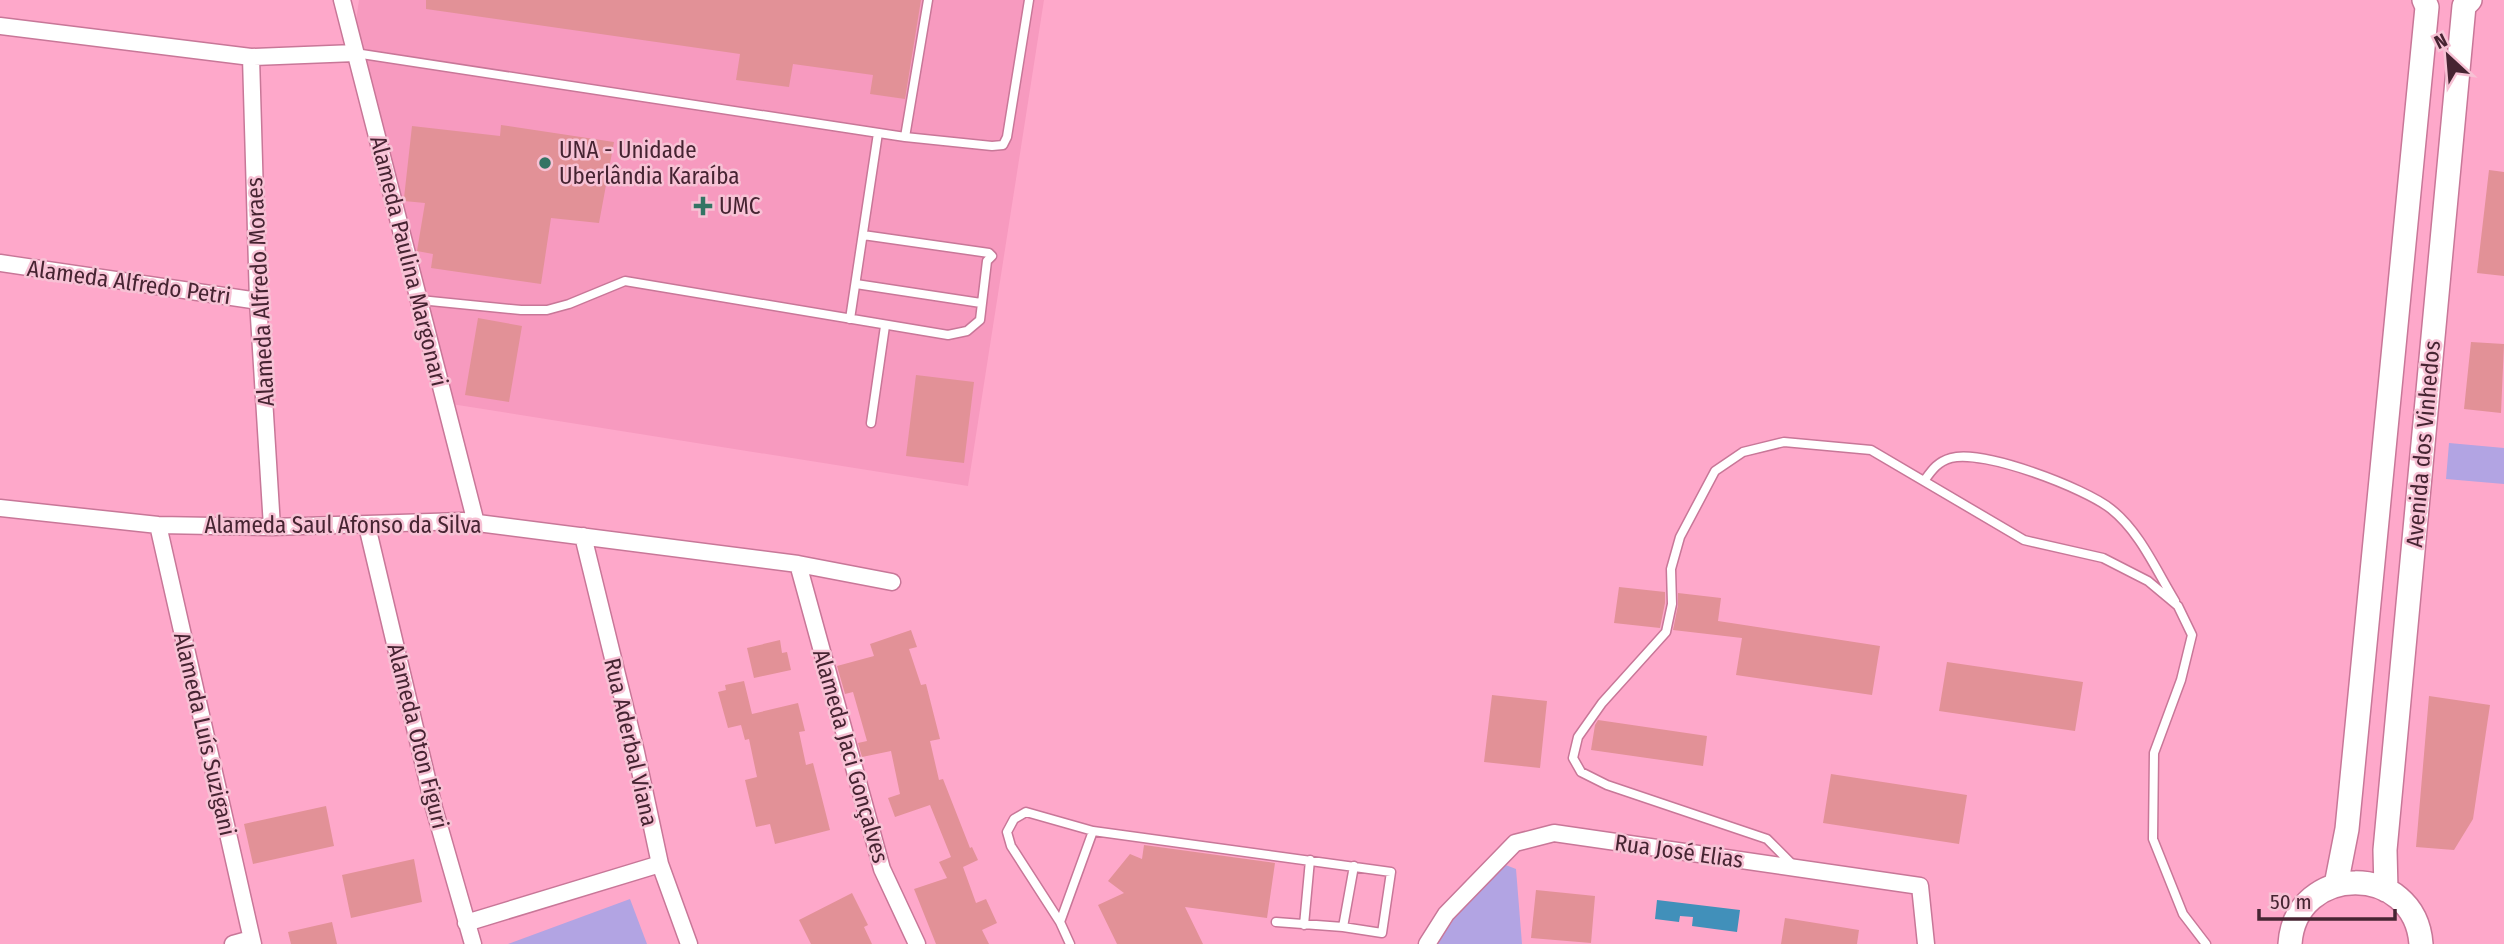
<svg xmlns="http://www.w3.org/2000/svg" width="2504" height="944" font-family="'Fira Sans Condensed',sans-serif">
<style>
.built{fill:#f79abf}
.green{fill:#b2a4e3}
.water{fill:#4190ba}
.building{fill:#e29197}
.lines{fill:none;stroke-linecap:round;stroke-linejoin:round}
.service-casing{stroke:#c87798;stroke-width:11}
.minor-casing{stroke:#c87798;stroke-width:19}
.secondary-casing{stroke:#c87798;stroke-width:26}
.service{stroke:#fff;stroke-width:8}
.minor{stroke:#fff;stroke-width:16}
.secondary{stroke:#fff;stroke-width:23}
.poi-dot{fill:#337464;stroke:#f7c2d5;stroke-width:2.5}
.labels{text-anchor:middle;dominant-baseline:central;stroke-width:5;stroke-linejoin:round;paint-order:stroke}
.poi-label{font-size:23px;fill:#462432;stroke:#f7c2d5;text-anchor:start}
.street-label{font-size:23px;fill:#462432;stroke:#f7c2d5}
</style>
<rect width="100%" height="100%" fill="#fea8ca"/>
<path class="built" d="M359 0H1044L968 486 445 403 353 41Z"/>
<path class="green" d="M2449 443 2504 448V484L2446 479Z
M1498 862 1516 869 1522 944H1427Z
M630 899 647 944H508Z"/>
<path class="water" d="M1657 900 1740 910 1737 932 1692 926 1693 917 1680 916 1679 922 1655 919Z"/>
<path class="building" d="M426 0H921L905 99 870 94 873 75 793 64 789 87 736 80 740 54 426 9Z
M501 125 614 142 599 223 551 218 541 284 431 268 433 254 417 251 425 203 404 201V198L412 126 500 136Z
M2489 170 2504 172V276L2477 273Z
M478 318 522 326 509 402 465 395Z
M2471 342 2504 344 2501 413 2464 409Z
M916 375 974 382 964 463 906 456Z
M1619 587 1665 592V603L1660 628 1614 623Z
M1678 593 1721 598 1718 621 1880 646 1872 695 1736 675 1742 638 1673 630 1678 605Z
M911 630 917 647 909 649 921 685 926 684 940 739 930 741 939 780 943 779 970 848 972 847 978 860 963 867 976 903 986 899 997 923 982 930 989 944H936L914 889 947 878 939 862 951 857 930 805 895 817 888 798 900 794 891 751 862 757 858 743 867 741 853 692 845 694 837 666 874 656 870 644Z
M780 640 782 653 787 652 791 670 754 678 747 648Z
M1947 662 2083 682 2075 731 1939 711Z
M744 681 752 714 798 703 805 731 799 732 806 765 813 763 830 830 775 844 770 824 756 827 745 780 757 777 749 739 745 740 741 725 728 728 718 692 726 690 725 685Z
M1492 695 1547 701 1540 768 1484 762Z
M2429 696 2490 705 2473 819 2454 850 2416 847Z
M1598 720 1707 736 1703 766 1591 750 1595 725Z
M1831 774 1967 795 1959 844 1823 823Z
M326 806 334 846 253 864 244 824Z
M1144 845 1275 863 1267 918 1185 907 1203 944H1117L1098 905 1124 893 1108 881 1130 854 1142 859Z
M414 859 422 902 351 918 342 875Z
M1536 890 1595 896 1591 943 1531 938Z
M852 893 868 925 864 927 872 944H811L799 920Z
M1785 918 1859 930 1857 944H1781Z
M332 922 337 944H291L288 932Z"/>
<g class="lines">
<defs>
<path id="service" d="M355 53 905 137 992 146 1003 145 1007 137 1029 0
M905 137 928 0
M856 284 981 303
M420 300 521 310H547L569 304 625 281 948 335 967 331 980 320 987 261 992 256 989 253 863 235
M850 319 878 133
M871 423 885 326
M1924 481C1932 470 1937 462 1951 458 1983 449 2085 488 2111 509 2140 532 2156 570 2175 601
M1793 865 1767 839 1607 785 1581 772 1573 758 1578 737 1602 703 1666 632 1672 604 1671 569 1680 537 1715 471 1743 452 1784 442 1871 450 2024 540 2103 558 2148 581 2178 606 2192 635 2181 680 2154 753 2153 839 2183 914 2206 944
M1060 922 1011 846 1007 832 1014 819 1026 812 1093 831
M1304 925 1310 860
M1343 927 1354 866
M1070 944 1060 922 1093 831 1391 872 1382 933 1343 927 1276 922"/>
<path id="minor" d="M342 0 476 523
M0 26 251 57 355 53
M251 57 258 301 272 527
M0 263 258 301
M0 508 158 525 272 527 462 521 798 564 892 582
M158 525 253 944
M367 526 434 808 473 944
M583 536 636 752 660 864 689 944
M798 564 882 869 917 944
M466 923 660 864
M233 944 251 939
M1427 944 1446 914 1515 843 1554 833 1920 886 1926 944"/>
<path id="secondary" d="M2336 885 2347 829 2427 7 2424 0
M2386 890 2385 850 2464 6 2470 0
M2290 944C2295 863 2415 862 2421 944"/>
</defs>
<use href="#service" class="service-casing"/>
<use href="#minor" class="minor-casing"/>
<use href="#secondary" class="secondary-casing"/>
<use href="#service" class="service"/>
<use href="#minor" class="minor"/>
<use href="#secondary" class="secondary"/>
</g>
<g class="poi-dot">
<circle cx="545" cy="163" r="7"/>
<path d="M699.5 195.5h7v7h7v7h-7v7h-7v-7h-7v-7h7z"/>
</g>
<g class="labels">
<g class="poi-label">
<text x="559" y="150">UNA - Unidade<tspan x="559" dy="26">Uberlândia Karaíba</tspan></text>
<text x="719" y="206">UMC</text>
</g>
<g class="street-label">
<text transform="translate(409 261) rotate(76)">Alameda Paulina Margonari</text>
<text transform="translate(129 282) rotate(8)">Alameda Alfredo Petri</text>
<text transform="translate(260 292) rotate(-93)">Alameda Alfredo Moraes</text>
<text transform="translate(2423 444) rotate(-85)">Avenida dos Vinhedos</text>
<text x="343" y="525">Alameda Saul Afonso da Silva</text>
<text transform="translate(205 734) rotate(77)">Alameda Luís Suzigani</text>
<text transform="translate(418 736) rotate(76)">Alameda Oton Figuri</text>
<text transform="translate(631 742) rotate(77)">Rua Aderbal Viana</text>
<text transform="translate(851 756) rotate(74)">Alameda Jaci Gonçalves</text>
<text transform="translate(1679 851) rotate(8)">Rua José Elias</text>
</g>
</g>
<g transform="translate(2448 56) rotate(334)" stroke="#f7c2d5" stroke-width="5" paint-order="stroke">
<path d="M0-5L12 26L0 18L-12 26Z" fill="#462432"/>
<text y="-10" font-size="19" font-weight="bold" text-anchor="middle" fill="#462432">N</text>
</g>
<path d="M2259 909v10h136v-10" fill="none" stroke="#462432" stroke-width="3.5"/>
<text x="2270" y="909" font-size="21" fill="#462432" stroke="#f7c2d5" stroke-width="5" paint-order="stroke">50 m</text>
</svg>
